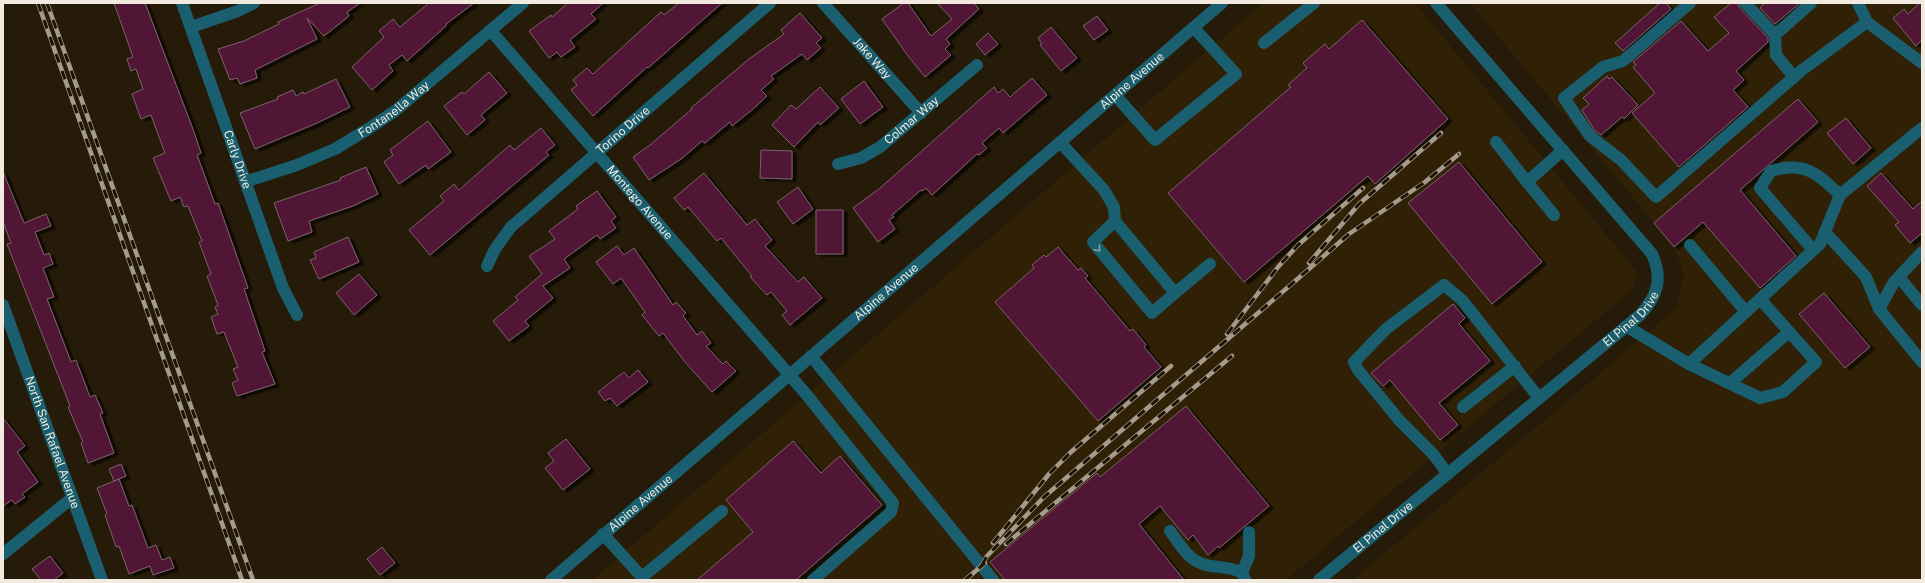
<svg xmlns="http://www.w3.org/2000/svg" width="1925" height="583" font-family="'Public Sans',sans-serif">
<style>
.built{fill:#2f2006}
.building{fill:#511434;stroke:#7b626c;filter:url(#shadow)}
.lines{fill:none;stroke-linecap:round;stroke-linejoin:round}
.minor{stroke:#1a5f6f;stroke-width:12}
.rail-casing{stroke:#a49b8c;stroke-width:4.5}
.rail{stroke:#1d1202;stroke-width:3;stroke-dasharray:9;stroke-linecap:butt}
.oneway{stroke:#86a4a6}
.labels{text-anchor:middle;dominant-baseline:central;stroke-width:3;stroke-linejoin:round;paint-order:stroke}
.street-label{font-size:12px;fill:#f2eade;stroke:#1d1202}
</style>
<defs>
<filter id="shadow"><feDropShadow dx="4.5" dy="2.5" stdDeviation="0" flood-color="#0009"/></filter>
</defs>
<rect width="100%" height="100%" fill="#261b08"/>
<path class="built" d="M1263 3H1415L1638 273 1632 290 1286 580H592Z
M1470 3H1922V580H1352L1564 404 1676 308 1684 275 1675 248Z"/>
<path class="building" d="M114 3H145L194 132 201 153 197 155 215 204 218 203 248 288 244 289 265 351 262 352 275 384 237 396 232 383 238 380 233 369 238 367 224 332 217 334 211 317 218 314 215 307 218 305 207 276 211 274 199 242 202 241 188 206 184 207 180 197 171 201 153 158 165 153 151 115 141 119 132 94 143 89 136 69 131 71 127 59 133 57Z
M320 3H360L347 12 349 16 324 36 307 18 317 39 255 70 257 78 240 84 237 78 230 80 218 49 244 41 279 24 278 22Z
M429 3H474L446 24V26L407 61 402 55 389 65 393 71 372 90 352 67 384 37 379 31 393 19 400 27Z
M568 3H603L591 14 596 19 570 40 575 47 561 57 557 52 549 58 529 31 551 15 552 17Z
M679 3H722L648 68 647 67 593 116 571 90 577 85 573 80 587 68 593 74 661 12 664 15Z
M904 3H908L931 36 952 19 937 3H974L979 9 946 39 950 44 945 49 951 55 925 77 908 56 882 19Z
M1660 3H1666L1671 9 1623 51 1615 43Z
M1731 3H1737L1740 8 1768 38V42L1736 71 1744 80 1733 90 1748 107 1679 167 1632 113 1655 93 1633 67 1636 65 1633 62 1681 21 1708 51 1729 33 1714 17Z
M1765 3H1800L1775 24 1760 8Z
M1920 3H1922V40L1916 46 1893 18 1904 9 1908 14Z
M800 13 822 38 816 43 821 48 807 60 802 54 771 76 774 79 761 90 767 96 753 109 732 126 730 122 705 143 702 141 681 159 649 180 633 157 650 145 692 109 691 108 749 59 784 34 781 30Z
M1097 16 1108 30 1094 40 1083 26Z
M1362 20 1448 119 1375 184 1368 176 1244 282 1168 193 1291 87 1288 85 1307 68 1303 63 1325 44 1329 49Z
M1051 27 1077 58 1061 71 1040 45 1042 44 1038 38Z
M988 33 998 44 985 55 976 44Z
M489 72 507 93 481 115 485 120 467 135 444 106 462 92 464 94Z
M1607 76 1609 79 1612 77 1638 105 1624 119 1622 117 1601 135 1595 131 1582 110 1589 104 1583 98Z
M1032 78 1047 95 1003 133 999 128 982 143 987 148 979 155 977 154 932 195 926 188 922 191 921 190 892 215 894 217 889 220 895 229 878 242 853 208 879 189 994 87 998 93 1003 89 1010 97Z
M336 79 350 107 317 123 255 149 240 113 278 99 277 97 293 90 296 96 303 92 304 94Z
M864 81 883 107 860 124 841 99Z
M820 87 839 108 820 125 818 122 794 147 772 125 791 105 796 109Z
M1798 99 1818 122 1740 190 1796 256 1760 288 1703 222 1674 247 1654 223Z
M1846 118 1871 148 1853 164 1827 133Z
M428 121 451 152 428 169 426 165 399 184 384 162 393 155 390 150Z
M541 128 555 145 546 152 549 155 430 255 409 230 444 201 440 196 454 184 459 190 510 145 514 150Z
M761 150 792 151V179L760 178Z
M1459 162 1542 262 1492 304 1408 203Z
M366 167 378 194 353 206 309 221 312 232 288 241 274 203 341 180 340 178Z
M3 172 24 223 46 214 51 226 35 232 44 255 49 253 53 264 43 268 54 297 47 299 71 362 76 360 90 397 95 395 103 413 100 414 114 453 88 463 81 443 83 442 68 407 70 406 7 244 11 243 3 222Z
M704 173 747 225 755 219 772 240 765 246 798 282 804 277 822 298 790 325 782 315 787 311 771 292 767 295 750 277 752 276 721 238 717 241 688 207 684 210 674 198Z
M1881 173 1913 209 1922 201V233L1910 243 1895 225 1899 222 1867 186Z
M798 187 813 209 793 224 777 202Z
M597 191 616 217 611 221 616 228 600 239 597 235 564 259 570 268 543 286 553 298 525 321 529 326 509 341 493 321 518 300 515 297 542 274 529 256 555 239 549 231 578 209 576 206Z
M816 210H843V254H816Z
M348 237 359 262 319 279 310 260 316 258 314 252Z
M617 246 624 255 634 248 673 305 676 302 686 313 683 316 697 335 702 331 711 343 706 346 723 364 726 361 736 371 712 392 685 362 663 333 659 336 642 315 645 312 621 278 613 284 596 262Z
M1058 247 1078 270 1081 268 1088 276 1085 278 1130 331 1133 329 1146 345 1144 347 1161 367 1098 421 995 302 1034 268 1032 265 1044 255 1046 257Z
M359 274 377 295 354 315 336 293Z
M1824 293 1870 347 1845 368 1799 314Z
M1453 304 1465 318 1459 324 1490 361 1439 403 1458 425 1440 440 1390 380 1383 386 1371 373Z
M638 370 648 382 617 406 610 398 605 401 598 392 624 372 629 378Z
M1186 406 1269 506 1219 548 1218 546 1208 555 1193 535 1188 540 1160 506 1139 524 1184 580H1005L990 562 1097 473 1100 477Z
M3 418 25 446 17 452 38 482 22 494 25 497 15 504 12 500 3 506Z
M566 439 590 469 563 490 545 468 554 461 548 453Z
M793 441 821 473 840 456 882 505 796 580H697L753 532 726 500Z
M121 464 126 476 114 481 109 469Z
M119 479 129 506 132 505 148 548 156 545 162 560 170 557 174 568 153 575 150 566 129 574 119 546 116 547 105 515 107 514 97 488Z
M382 547 395 563 380 575 367 559Z
M50 556 63 573 54 580H41L32 569Z"/>
<g class="lines">
<g class="minor">
<path id="s1" d="M182 3 283 288 297 315"/>
<path id="s2" d="M823 3 921 113"/>
<path d="M1690 3 1623 61 1603 67 1564 98 1590 136 1621 160 1656 197 1802 70 1867 22"/>
<path d="M1745 3 1775 35"/>
<path d="M1858 3 1867 22 1922 63"/>
<path d="M191 27 238 11 254 3"/>
<path id="s3" d="M491 31 806 394 893 503 891 512 813 580"/>
<path d="M1264 43 1314 3"/>
<path d="M1794 77 1776 55 1775 35 1811 3"/>
<path d="M1115 95 1155 140 1236 74 1194 28"/>
<path d="M1060 142 1104 190 1114 207 1115 221 1175 293 1152 313 1093 242 1115 221"/>
<path d="M1496 142 1527 182 1563 150"/>
<path id="s4" d="M838 164 861 158 880 147 977 65"/>
<path id="s5" d="M245 182 297 165 335 149 368 129 395 111 523 3"/>
<path d="M1527 182 1554 215"/>
<path d="M1825 232 1866 277 1879 309 1922 362"/>
<path d="M1690 245 1746 312"/>
<path d="M1813 250 1760 188 1771 171C1804 161 1817 173 1840 195"/>
<path id="s6" d="M487 266 495 249 511 227 770 3"/>
<path d="M1899 277 1922 305"/>
<path d="M1175 293 1210 264"/>
<path id="s7" d="M3 305 102 580"/>
<path d="M1879 309 1894 282 1922 252"/>
<path d="M1626 326 1689 364 1760 398 1783 392 1816 362 1760 299"/>
<path d="M811 356 993 580"/>
<path d="M1689 364 1820 244 1840 195 1922 128"/>
<path d="M1730 383 1789 332"/>
<path d="M1463 407 1515 366"/>
<path d="M1448 474 1433 454 1400 421 1358 370 1354 362 1386 329 1444 285 1462 300 1539 398"/>
<path d="M1170 531C1179 543 1188 560 1203 564 1217 569 1228 565 1242 573"/>
<path d="M603 534 642 577 722 511"/>
<path d="M3 554 72 498"/>
<path d="M1245 579 1242 573 1249 556V532"/>
<path id="s8" d="M551 580 1222 3"/>
<path id="s9" d="M1319 580 1640 315C1658 295 1663 279 1652 254L1436 3"/>
</g>
<defs>
<path id="rail" d="M38 3 242 580
M47 3 253 580
M1309 263 1359 204 1441 133
M1227 334 1278 267 1298 245 1363 188
M993 543 1049 474 1071 452 1171 366
M1006 544 1232 356
M982 565 987 556 1044 497 1294 282 1349 234 1425 182 1459 154
M965 580 985 563"/>
</defs>
<use href="#rail" class="rail-casing"/>
<use href="#rail" class="rail"/>
</g>
<defs><path id="oneway-chevron" d="M-2-3.5L2.5 0L-2 3.5" fill="none" stroke-width="1.6" stroke-linecap="round" stroke-linejoin="round"/></defs>
<use class="oneway" href="#oneway-chevron" transform="translate(1098 249) rotate(50)"/>
<g class="labels">
<g class="street-label">
<text stroke="none"><textPath href="#s2" startOffset="74">Jake Way</textPath></text>
<text stroke="none"><textPath href="#s8" startOffset="766">Alpine Avenue</textPath></text>
<text stroke="none"><textPath href="#s5" startOffset="167">Fontanella Way</textPath></text>
<text stroke="none"><textPath href="#s4" startOffset="87">Colmar Way</textPath></text>
<text stroke="none"><textPath href="#s6" startOffset="194">Torino Drive</textPath></text>
<text stroke="none"><textPath href="#s1" startOffset="166">Carly Drive</textPath></text>
<text stroke="none"><textPath href="#s3" startOffset="227">Montego Avenue</textPath></text>
<text stroke="none"><textPath href="#s8" startOffset="442">Alpine Avenue</textPath></text>
<text stroke="none"><textPath href="#s9" startOffset="407">El Pinal Drive</textPath></text>
<text stroke="none"><textPath href="#s7" startOffset="146">North San Rafael Avenue</textPath></text>
<text stroke="none"><textPath href="#s8" startOffset="118">Alpine Avenue</textPath></text>
<text stroke="none"><textPath href="#s9" startOffset="83">El Pinal Drive</textPath></text>
</g>
</g>
<rect width="1925" height="583" fill="none" stroke="#f2eade" stroke-width="8"/>
</svg>
